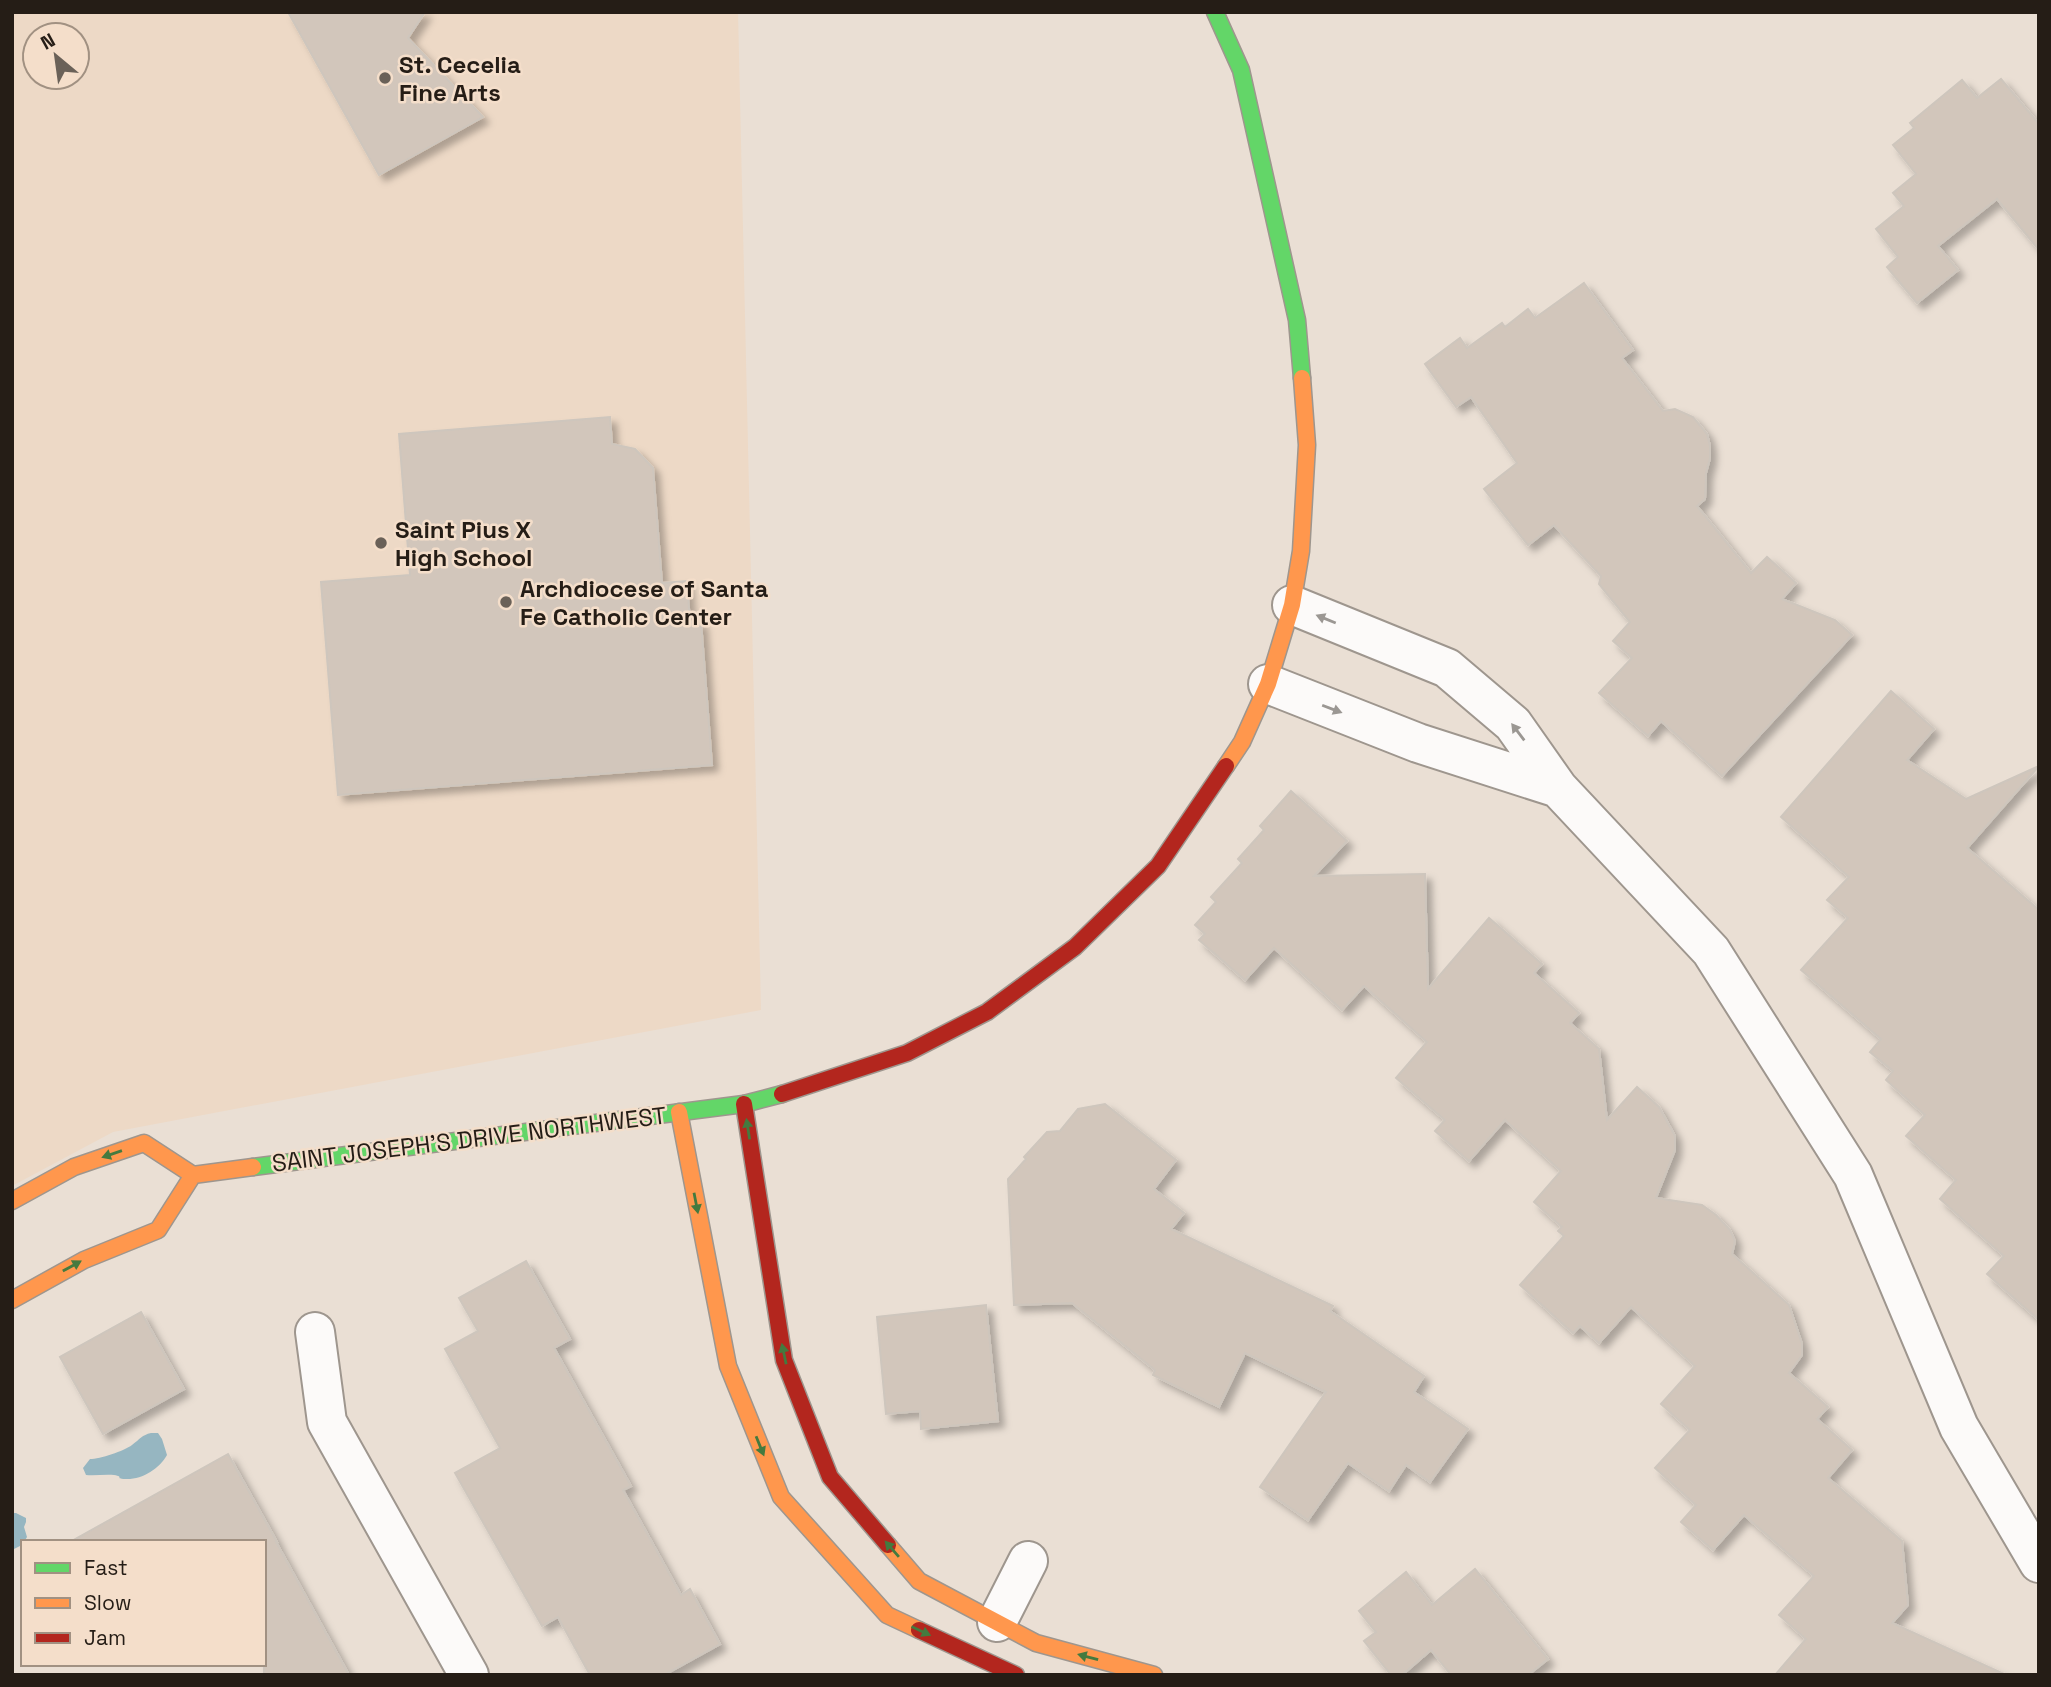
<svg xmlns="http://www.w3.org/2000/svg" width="2051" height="1687" font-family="'Space Grotesk',sans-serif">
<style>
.built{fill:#edd9c6;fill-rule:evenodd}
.water{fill:#96b6c1}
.building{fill:#d2c6bb;stroke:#cec6bd;stroke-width:2;filter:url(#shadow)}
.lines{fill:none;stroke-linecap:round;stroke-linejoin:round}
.street-casing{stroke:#9e968e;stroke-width:42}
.fast-casing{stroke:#9e968e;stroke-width:19}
.slow-casing{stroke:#9e968e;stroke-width:19}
.jam-casing{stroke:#9e968e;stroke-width:19}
.street{stroke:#fcfaf9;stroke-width:38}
.fast{stroke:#63d668;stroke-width:16}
.slow{stroke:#ff974d;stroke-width:16}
.jam{stroke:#b3261e;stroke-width:16}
.oneway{fill:#9b9793}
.oneway2{fill:#447a3f}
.poi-dot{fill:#6a6158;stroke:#f4deca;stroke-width:2.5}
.labels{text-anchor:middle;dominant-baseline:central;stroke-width:5;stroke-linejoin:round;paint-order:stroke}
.poi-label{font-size:24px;font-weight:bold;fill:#251d16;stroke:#f4deca;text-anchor:start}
.street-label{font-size:24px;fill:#251d16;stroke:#f4deca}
</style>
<defs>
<filter id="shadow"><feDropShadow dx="6" dy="6" stdDeviation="3.5" flood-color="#0004"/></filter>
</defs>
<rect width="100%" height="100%" fill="#eadfd4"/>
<path class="built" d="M12 12H738L761 1010 113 1132 12 1186ZM35 35H77V77H35Z"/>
<path class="water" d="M151 1433H158L162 1439 167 1455C159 1469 142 1480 125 1479 114 1478 125 1477 114 1475 105 1474 95 1476 86 1475L83 1468 90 1459C100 1459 124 1451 132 1445 140 1439 142 1435 151 1433Z
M12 1513H16L26 1518V1522L24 1527 27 1537 22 1545 12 1550Z"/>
<path class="building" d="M288 12H425L408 38 483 117 379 175Z
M2001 79 2039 124V250L1997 199 1938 246 1958 270 1917 303 1887 267 1898 257 1876 229 1904 206 1893 193 1916 174 1893 145 1914 128 1910 123 1962 80 1977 98Z
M1584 283 1633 350 1622 358 1663 411 1675 409 1693 417 1707 434 1710 446V458L1706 473 1705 499 1697 506 1751 573 1767 557 1796 583 1782 599 1835 620 1852 635 1722 776 1661 721 1648 736 1599 693 1632 658 1613 641 1630 622 1599 584 1601 576 1554 525 1528 545 1484 489 1517 463 1471 397 1456 407 1425 364 1460 338 1467 348 1502 323 1505 327 1528 309 1535 318Z
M610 417 612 444 635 449 653 468 662 583 687 581 690 622 701 621 712 765 338 795 321 582 410 575 399 434Z
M1891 691 1934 729 1907 760 1966 799 2039 766 1967 848 2039 910V1320L1987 1274 2004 1256 1940 1199 1956 1180 1906 1136 1925 1115 1886 1080 1893 1071 1870 1052 1881 1039 1801 970 1848 918 1827 900 1849 877 1781 817Z
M1291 791 1347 841 1314 876 1425 874 1428 989 1489 918 1542 964 1534 973 1579 1013 1570 1023 1599 1049 1607 1120 1637 1087 1659 1107 1675 1136V1150L1656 1198 1702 1205 1716 1215 1730 1230 1735 1241 1732 1254 1789 1305 1802 1344V1355L1789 1373 1828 1407 1817 1419 1852 1450 1828 1478 1902 1541 1908 1605 1892 1623 2006 1675H1775L1806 1639 1779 1615 1814 1576 1744 1515 1713 1550 1681 1522 1696 1505 1655 1468 1690 1430 1661 1404 1695 1366 1631 1307 1599 1343 1580 1326 1573 1333 1520 1285 1564 1236 1558 1231 1562 1227 1534 1202 1561 1171 1505 1120 1469 1161 1435 1131 1445 1120 1396 1078 1427 1042 1364 986 1342 1010 1274 948 1245 980 1199 940 1205 934 1195 925 1216 902 1211 897 1242 863 1238 859 1264 830 1260 826Z
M1105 1104 1176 1160 1154 1189 1184 1213 1171 1229 1333 1306 1330 1311 1424 1376 1414 1392 1468 1429 1430 1482 1406 1465 1389 1491 1348 1463 1308 1520 1260 1487 1326 1392 1245 1353 1219 1407 1153 1375 1155 1370 1072 1303 1014 1305 1008 1179 1026 1159 1024 1157 1047 1132 1060 1131 1078 1109Z
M526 1261 570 1339 554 1348 631 1486 623 1490 681 1595 690 1589 720 1644 664 1675H590L558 1617 542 1626 455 1473 500 1448 445 1349 478 1331 459 1298Z
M986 1305 998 1421 921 1429 920 1411 886 1414 877 1317Z
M141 1312 184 1389 103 1434 60 1357Z
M228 1454 277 1542H276L349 1675H264V1542H70Z
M1475 1569 1548 1659 1528 1675H1451L1431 1650 1402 1675H1391L1364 1641 1376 1632 1359 1611 1406 1572 1432 1605Z"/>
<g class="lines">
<defs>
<path id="street" d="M1292 605 1447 668 1513 724 1558 788 1711 951 1853 1175 1959 1427 2039 1563
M1268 684 1418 743 1558 788
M315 1332 327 1422 469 1675
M997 1622 1028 1561"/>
<path id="fast" d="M1215 12 1241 70 1297 320 1302 378
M253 1167 744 1104 782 1094"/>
<path id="slow" d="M1226 766 1242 742 1268 684 1292 605 1301 551 1307 445 1302 378
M679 1112 728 1366 781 1497 887 1615 919 1630
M12 1201 74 1167 144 1143 193 1175 253 1167
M12 1300 84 1260 158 1230 193 1175
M888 1545 919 1581 1036 1643 1154 1675"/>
<path id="jam" d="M782 1094 907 1053 987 1012 1075 947 1158 866 1226 766
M744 1104 784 1360 830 1477 888 1545
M919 1630 1016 1675"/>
</defs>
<use href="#street" class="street-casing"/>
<use href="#fast" class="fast-casing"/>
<use href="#slow" class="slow-casing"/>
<use href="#jam" class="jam-casing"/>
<use href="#street" class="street"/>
<use href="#fast" class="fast"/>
<use href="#slow" class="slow"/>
<use href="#jam" class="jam"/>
</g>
<defs><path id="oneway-solid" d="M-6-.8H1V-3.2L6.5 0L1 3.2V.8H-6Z" transform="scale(1.75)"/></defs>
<g class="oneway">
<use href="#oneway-solid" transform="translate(1326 619) rotate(-158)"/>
<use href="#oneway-solid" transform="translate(1332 709) rotate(21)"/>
<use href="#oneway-solid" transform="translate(1518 732) rotate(-127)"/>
</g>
<g class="oneway2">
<use href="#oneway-solid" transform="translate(748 1129) rotate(-99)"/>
<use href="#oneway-solid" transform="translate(112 1154) rotate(161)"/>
<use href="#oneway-solid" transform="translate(696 1203) rotate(79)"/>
<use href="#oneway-solid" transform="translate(72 1266) rotate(-29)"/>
<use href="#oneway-solid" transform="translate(784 1354) rotate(-102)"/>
<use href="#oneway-solid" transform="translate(760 1446) rotate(68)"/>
<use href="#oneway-solid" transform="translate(892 1549) rotate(-131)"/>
<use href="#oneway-solid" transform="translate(921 1631) rotate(25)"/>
<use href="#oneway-solid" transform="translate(1088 1657) rotate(-165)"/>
</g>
<g class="poi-dot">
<circle cx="385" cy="78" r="7"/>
<circle cx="381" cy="543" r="7"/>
<circle cx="506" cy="602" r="7"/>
</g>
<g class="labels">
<g class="poi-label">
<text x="399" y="64">St. Cecelia<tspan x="399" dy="28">Fine Arts</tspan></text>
<text x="395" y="529">Saint Pius X<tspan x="395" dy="28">High School</tspan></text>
<text x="520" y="588">Archdiocese of Santa<tspan x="520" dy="28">Fe Catholic Center</tspan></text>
</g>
<g class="street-label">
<text transform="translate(469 1139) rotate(-7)">SAINT JOSEPH'S DRIVE NORTHWEST</text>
</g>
</g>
<rect width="2051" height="1687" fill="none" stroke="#251d16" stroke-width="28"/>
<rect x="21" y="1540" width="245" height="126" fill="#f4deca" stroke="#a19182" stroke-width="2"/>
<rect x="35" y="1563" width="35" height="10" fill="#63d668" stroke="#a19182" stroke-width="2"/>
<text x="84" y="1575" font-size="21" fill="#251d16">Fast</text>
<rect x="35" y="1598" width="35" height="10" fill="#ff974d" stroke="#a19182" stroke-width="2"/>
<text x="84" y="1610" font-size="21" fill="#251d16">Slow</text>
<rect x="35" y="1633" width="35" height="10" fill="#b3261e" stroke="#a19182" stroke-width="2"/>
<text x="84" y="1645" font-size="21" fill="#251d16">Jam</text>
<g transform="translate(56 56) rotate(331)"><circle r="33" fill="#f4deca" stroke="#a19182" stroke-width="2"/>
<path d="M0-5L12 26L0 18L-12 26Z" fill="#6a6158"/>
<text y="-10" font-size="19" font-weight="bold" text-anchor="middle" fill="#251d16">N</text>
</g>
</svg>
